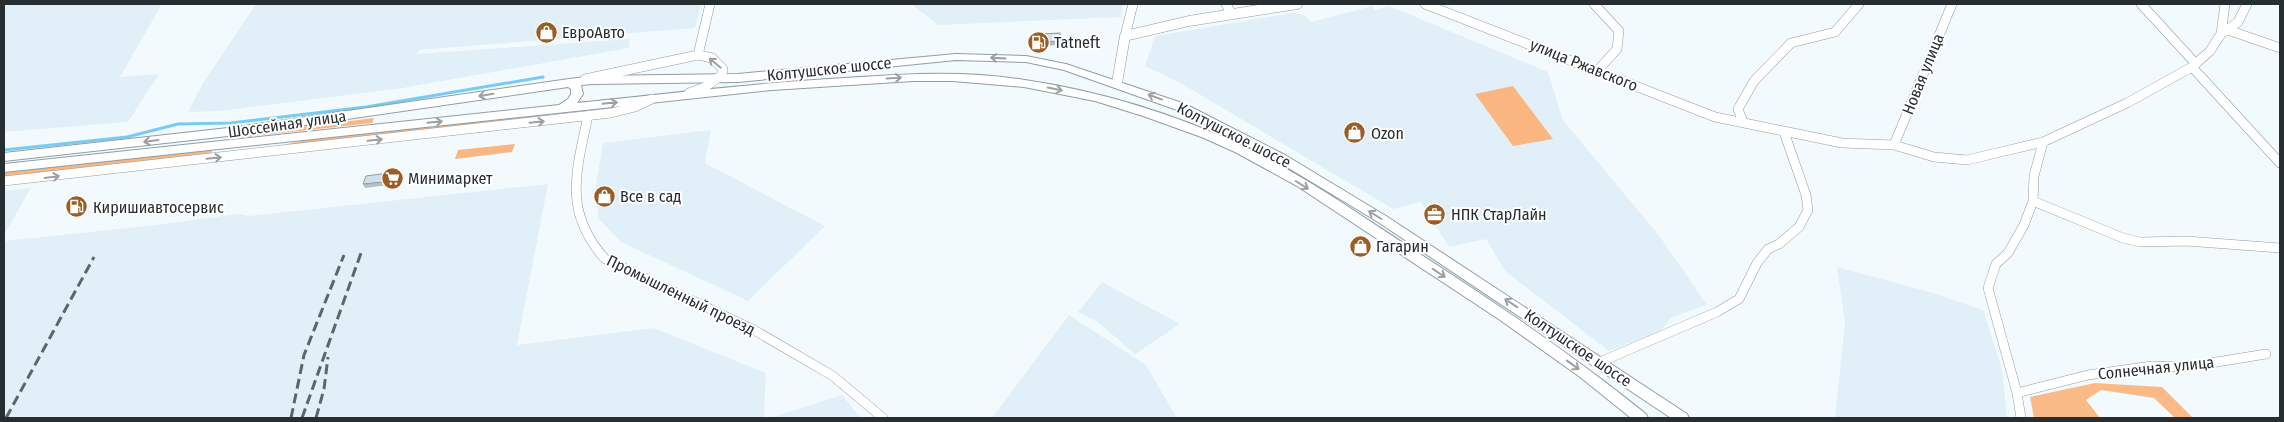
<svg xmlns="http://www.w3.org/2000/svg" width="2284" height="422" font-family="'Fira Sans Condensed',sans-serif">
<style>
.built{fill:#e1f0f8}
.green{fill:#fab680}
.forest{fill:#faba87}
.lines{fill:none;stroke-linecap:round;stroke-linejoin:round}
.stream{stroke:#78ccf4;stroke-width:3}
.minor-casing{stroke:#8e9ea7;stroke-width:10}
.tertiary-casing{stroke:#8e9ea7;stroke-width:11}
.secondary-casing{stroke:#8e9ea7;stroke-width:2}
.minor{stroke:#fff;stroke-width:9}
.tertiary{stroke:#fff;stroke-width:10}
.secondary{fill:#fff;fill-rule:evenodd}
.rail{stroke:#5e6569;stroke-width:3;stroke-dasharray:10 5;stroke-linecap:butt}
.wall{fill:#b2c1c8}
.shaded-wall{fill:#919da3}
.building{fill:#cfe0e9;stroke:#919da3}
.oneway{stroke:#9ea1a2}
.labels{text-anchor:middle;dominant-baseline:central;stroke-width:4;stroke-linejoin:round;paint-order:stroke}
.poi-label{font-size:16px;fill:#272e31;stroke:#fff;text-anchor:start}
.street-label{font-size:16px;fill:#272e31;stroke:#fff}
</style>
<rect width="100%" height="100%" fill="#f3fafe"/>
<path class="built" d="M4 4H162L120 77 159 74 128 122 4 132Z
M256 4H701L695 28 419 50 417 54 630 39 629 48 403 88 220 111 188 112 203 83Z
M911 4H1123L1121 17 939 25Z
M1372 6 1375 10 1389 6 1394 8 1548 72 1563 120 1661 238 1707 305 1672 317 1659 332 1609 351 1505 271 1486 239 1449 247 1421 202 1393 209 1182 84 1145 66 1155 36 1292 13 1305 15 1311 22Z
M711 130 705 163 825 226 748 301 621 242 599 219 595 191 603 143Z
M548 184 517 345 654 328 766 373 764 418H4V241L147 226 238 214 249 216Z
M31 188 4 235V191Z
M1837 267 1930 292 1983 310 2002 369 2007 418H1835L1845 322Z
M1102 282 1180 324 1135 354 1099 323 1078 312Z
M1069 315 1146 365 1177 418H992Z
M842 395 861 418H770Z"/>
<path class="green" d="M1513 86 1553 139 1513 146 1475 94Z
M625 107 286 146 287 144 315 138Z
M374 118 372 123 228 139 229 136Z
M515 144 512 152 455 159 458 150Z
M213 148 210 156 4 177V172Z"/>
<path class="forest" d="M2095 383 2162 387 2193 418H2175L2154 398 2101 390 2086 400 2100 418H2034L2030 397Z"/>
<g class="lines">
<path class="stream" d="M4 150 127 137 178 124 231 123 366 107 543 77"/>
<defs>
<path id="minor" d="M1226 4 1231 13
M1425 4 1715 117 1842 143 1894 145 1934 157 1967 160 2043 142 2127 103 2192 67 2210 51 2221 34 2225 4
M1594 4 1619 31 1617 49 1598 70
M2141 4 2196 64
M2228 30 2280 48
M2224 32 2238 22 2247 4
M1125 36 1133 4
M698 55 710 4
M2192 67 2280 163
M585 79 698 55 712 58 723 69 722 75 705 87 689 93
M588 116C576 172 563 212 605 259L754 330 833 376 883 418
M1743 122 1738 109 1754 81 1791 43 1835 32 1859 4
M1894 145 1952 4
M4 181 611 113 635 107 652 99
M2033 201 2123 238 2140 242 2186 241 2280 248
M1600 362 1717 312 1739 299 1757 263 1768 249 1779 244 1799 227 1808 210 1806 195 1784 132
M2017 393 2088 375 2152 366 2186 367 2266 354
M2021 418 2017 393 1988 288 1996 264 2008 253 2024 225 2033 201 2034 176 2043 142"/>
<path id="tertiary" d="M1117 83 1125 36 1189 21 1297 4"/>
<path id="secondary" d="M956 54 1026 56 1066 64 1185 104 1285 155 1386 216 1687 414 1689 418H1671L1378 222 1277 161 1177 110 1064 70 1026 62 956 60 738 82 593 84 581 85 583 94 577 103C666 94 755 83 845 78 905 74 965 70 1025 80 1099 91 1175 114 1243 146 1304 175 1360 215 1417 252 1496 303 1573 355 1646 414L1648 418H1631L1580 377 1500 320 1297 186 1237 153 1204 138 1143 116 1095 101 1024 87 953 81H913L772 90 4 172V164L559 105 568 99 571 94V89L568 87 237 135 4 161V153L237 127 569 79 593 76 738 74Z"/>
</defs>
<use href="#minor" class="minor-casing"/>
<use href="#tertiary" class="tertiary-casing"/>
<use href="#secondary" class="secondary-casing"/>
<use href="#minor" class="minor"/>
<use href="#tertiary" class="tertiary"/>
<use href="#secondary" class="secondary"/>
<path class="rail" d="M6 418 94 257
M291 418 304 355 344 255
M302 418 361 253
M316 418 324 389 328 357"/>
</g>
<path class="wall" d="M1060 33 1061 45 1038 46 1037 34Z
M398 176 396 184 365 188 363 184Z"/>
<path class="shaded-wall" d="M396 172 398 176 396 184 394 181Z"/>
<path class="building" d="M1060 33 1061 41 1038 43 1037 34Z
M396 172 394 181 363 184 366 176Z"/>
<defs><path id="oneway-shaft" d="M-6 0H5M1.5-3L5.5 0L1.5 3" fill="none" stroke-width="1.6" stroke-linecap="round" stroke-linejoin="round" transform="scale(1.25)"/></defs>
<g class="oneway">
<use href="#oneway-shaft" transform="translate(998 58) rotate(-177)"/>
<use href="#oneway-shaft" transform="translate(715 63) rotate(-141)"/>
<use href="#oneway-shaft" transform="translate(894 78) rotate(-3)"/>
<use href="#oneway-shaft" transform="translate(1055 89) rotate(11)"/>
<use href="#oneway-shaft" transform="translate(486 95) rotate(171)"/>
<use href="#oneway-shaft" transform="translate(1155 97) rotate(-159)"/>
<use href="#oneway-shaft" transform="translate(610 103) rotate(-6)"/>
<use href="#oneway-shaft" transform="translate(435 122) rotate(-6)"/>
<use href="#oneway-shaft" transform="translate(537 122) rotate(-6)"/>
<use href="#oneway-shaft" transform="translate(375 140) rotate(-6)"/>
<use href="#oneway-shaft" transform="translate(151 141) rotate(173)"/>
<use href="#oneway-shaft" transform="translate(214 158) rotate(-6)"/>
<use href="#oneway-shaft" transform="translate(52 177) rotate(-7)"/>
<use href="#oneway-shaft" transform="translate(1302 185) rotate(32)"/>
<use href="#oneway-shaft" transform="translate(1375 215) rotate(-148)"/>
<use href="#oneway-shaft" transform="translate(1439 273) rotate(34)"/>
<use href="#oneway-shaft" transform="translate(1511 303) rotate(-147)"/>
<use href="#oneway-shaft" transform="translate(1573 365) rotate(36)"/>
</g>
<defs>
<symbol id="shop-disc" viewBox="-11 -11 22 22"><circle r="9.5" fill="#9b5d24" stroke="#fff"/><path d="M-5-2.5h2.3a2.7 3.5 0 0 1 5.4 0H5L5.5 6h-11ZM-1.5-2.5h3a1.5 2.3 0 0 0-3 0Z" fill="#fff"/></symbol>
<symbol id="fuel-disc" viewBox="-11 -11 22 22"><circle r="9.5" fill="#9b5d24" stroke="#fff"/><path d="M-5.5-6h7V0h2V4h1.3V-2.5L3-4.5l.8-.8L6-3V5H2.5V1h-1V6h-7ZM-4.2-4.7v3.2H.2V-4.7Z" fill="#fff"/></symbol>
<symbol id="supermarket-disc" viewBox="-11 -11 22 22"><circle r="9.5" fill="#9b5d24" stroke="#fff"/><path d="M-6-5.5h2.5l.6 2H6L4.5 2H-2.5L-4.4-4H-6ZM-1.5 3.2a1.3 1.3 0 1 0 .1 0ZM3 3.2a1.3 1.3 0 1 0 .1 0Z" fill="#fff"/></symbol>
<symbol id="office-disc" viewBox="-11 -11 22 22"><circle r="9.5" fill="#9b5d24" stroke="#fff"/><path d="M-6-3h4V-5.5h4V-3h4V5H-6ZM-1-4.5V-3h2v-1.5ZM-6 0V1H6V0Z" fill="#fff"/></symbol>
</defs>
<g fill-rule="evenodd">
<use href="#shop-disc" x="534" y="20" width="25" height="25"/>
<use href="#fuel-disc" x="1026" y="30" width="25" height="25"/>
<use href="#shop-disc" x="1342" y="120" width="25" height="25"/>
<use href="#supermarket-disc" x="380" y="166" width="25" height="25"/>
<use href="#shop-disc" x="592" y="184" width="25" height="25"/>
<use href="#fuel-disc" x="64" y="194" width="25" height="25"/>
<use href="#office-disc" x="1422" y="202" width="25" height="25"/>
<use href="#shop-disc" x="1348" y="234" width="25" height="25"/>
</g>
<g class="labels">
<g class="poi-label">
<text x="562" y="32">ЕвроАвто</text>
<text x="1054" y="42">Tatneft</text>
<text x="1371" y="133">Ozon</text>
<text x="408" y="178">Минимаркет</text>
<text x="620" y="196">Все в сад</text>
<text x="93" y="207">Киришиавтосервис</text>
<text x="1451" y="214">НПК СтарЛайн</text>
<text x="1376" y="246">Гагарин</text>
</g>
<g class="street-label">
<text transform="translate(1584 65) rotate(22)">улица Ржавского</text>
<text transform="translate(829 69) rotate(-6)">Колтушское шоссе</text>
<text transform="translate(1923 74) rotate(-68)">Новая улица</text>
<text transform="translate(287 124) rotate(-8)">Шоссейная улица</text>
<text transform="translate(1234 135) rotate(27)">Колтушское шоссе</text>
<text transform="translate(681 295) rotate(26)">Промышленный проезд</text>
<text transform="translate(1578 348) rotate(34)">Колтушское шоссе</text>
<text transform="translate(2156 368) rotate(-6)">Солнечная улица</text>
</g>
</g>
<rect width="2284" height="422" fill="none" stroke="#272e31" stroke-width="10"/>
</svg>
